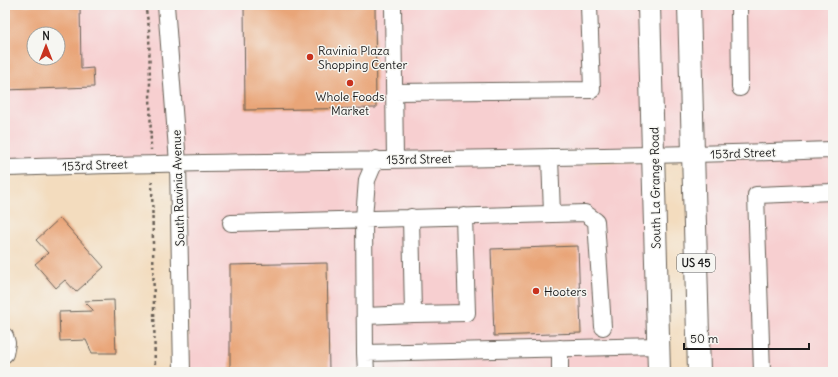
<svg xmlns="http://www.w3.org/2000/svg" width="838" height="377" font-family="Delius,sans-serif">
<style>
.built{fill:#f7cfd0;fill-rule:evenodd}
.building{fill:#e9a578;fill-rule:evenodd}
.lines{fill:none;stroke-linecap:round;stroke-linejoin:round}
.minor-casing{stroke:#675f55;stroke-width:18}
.highway-casing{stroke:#675f55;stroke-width:24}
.path{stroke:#675f55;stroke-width:2.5;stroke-dasharray:3 3;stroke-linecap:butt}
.minor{stroke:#fff;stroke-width:16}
.highway{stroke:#fff;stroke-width:22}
.poi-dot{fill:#c8321e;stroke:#f6f6f2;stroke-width:1.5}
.labels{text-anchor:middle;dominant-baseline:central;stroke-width:3;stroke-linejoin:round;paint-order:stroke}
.shield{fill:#f6f6f2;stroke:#5d5d5c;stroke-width:1}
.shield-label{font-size:11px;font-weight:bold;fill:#1c1c1c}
.poi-label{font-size:12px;fill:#1c1c1c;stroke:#f6f6f2;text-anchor:start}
.street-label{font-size:12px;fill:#1c1c1c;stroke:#f6f6f2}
</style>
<rect width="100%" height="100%" fill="#f6f6f2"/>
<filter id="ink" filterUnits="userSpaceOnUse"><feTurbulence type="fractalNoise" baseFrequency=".025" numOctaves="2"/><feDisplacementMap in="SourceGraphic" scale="8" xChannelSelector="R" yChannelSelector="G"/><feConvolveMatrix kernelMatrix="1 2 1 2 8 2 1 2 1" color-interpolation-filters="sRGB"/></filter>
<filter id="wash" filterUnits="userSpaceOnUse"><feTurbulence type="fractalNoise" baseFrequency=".012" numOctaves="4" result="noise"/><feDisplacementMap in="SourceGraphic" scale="16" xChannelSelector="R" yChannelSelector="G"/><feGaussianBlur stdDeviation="0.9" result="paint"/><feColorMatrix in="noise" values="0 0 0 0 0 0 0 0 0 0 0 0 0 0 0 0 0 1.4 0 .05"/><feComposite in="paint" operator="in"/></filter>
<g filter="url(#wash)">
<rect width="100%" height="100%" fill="#f3dcbe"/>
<path class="built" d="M5 5H163L172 157 5 163ZM34 34H58V58H34Z
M170 5H833V372H706L700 149 181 159Z
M647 162 652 372H189L185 169Z"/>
<g id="blocks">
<path class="building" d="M5 5H80L81 69 93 68 94 87 5 90ZM34 34H58V58H34Z
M244 5H375L376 108 245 110Z
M60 218 104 267 76 292 65 280 56 288 35 264 48 253 36 240Z
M578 246 581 333 494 336 491 249Z
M327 263 329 371 230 372V265Z
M114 300 116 353H92L86 340 60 341 59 312 94 311 84 301Z"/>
</g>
</g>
<g filter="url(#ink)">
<use href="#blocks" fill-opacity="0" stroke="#675f55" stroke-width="1"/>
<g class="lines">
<defs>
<path id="minor" d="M166 5 178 163 182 372
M393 5 395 159
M739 5 740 88
M394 92 592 90 589 5
M376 159 367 180 364 218 365 353 658 346
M5 168C281 159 557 160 833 150
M552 214 585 213 596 221 603 327
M411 217 413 314 467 313 464 216
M231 223 552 214 550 157
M365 316 413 314
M5 336 7 343 5 354
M560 348V372
M365 353 366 372
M762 372 756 195 833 192"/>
<path id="highway" d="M649 5 659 372
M689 5 699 372"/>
</defs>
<use href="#minor" class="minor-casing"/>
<use href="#highway" class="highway-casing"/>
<path class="path" d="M145 5 149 27 151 150
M152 181 155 372"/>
<use href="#minor" class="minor"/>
<use href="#highway" class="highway"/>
</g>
</g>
<g class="poi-dot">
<circle cx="310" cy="57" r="4"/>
<circle cx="350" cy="83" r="4"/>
<circle cx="536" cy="291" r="4"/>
</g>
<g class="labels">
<rect class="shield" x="677" y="254" width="38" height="18" rx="3"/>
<g class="shield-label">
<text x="696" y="263">US 45</text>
</g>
<g class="poi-label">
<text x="318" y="50">Ravinia Plaza<tspan x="318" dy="14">Shopping Center</tspan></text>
<text x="350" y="96" text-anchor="middle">Whole Foods<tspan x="350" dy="14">Market</tspan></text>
<text x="544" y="291">Hooters</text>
</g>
<g class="street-label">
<text transform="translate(743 153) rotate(-2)">153rd Street</text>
<text transform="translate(419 159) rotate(-1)">153rd Street</text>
<text transform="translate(95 165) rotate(-2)">153rd Street</text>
<text transform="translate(178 188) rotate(-92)">South Ravinia Avenue</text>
<text transform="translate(655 188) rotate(-91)">South La Grange Road</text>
</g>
</g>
<rect width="838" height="377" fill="none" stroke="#f6f6f2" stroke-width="20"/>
<g transform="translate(46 46)"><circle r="19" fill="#f6f6f2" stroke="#9f9f9c"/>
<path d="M0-3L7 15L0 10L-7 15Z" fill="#c8321e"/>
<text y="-6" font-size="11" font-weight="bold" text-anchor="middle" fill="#1c1c1c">N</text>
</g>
<path d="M684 343v6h125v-6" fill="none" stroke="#1c1c1c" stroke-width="2"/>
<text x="690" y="343" font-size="12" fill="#1c1c1c" stroke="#f6f6f2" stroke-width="3" paint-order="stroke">50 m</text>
</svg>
